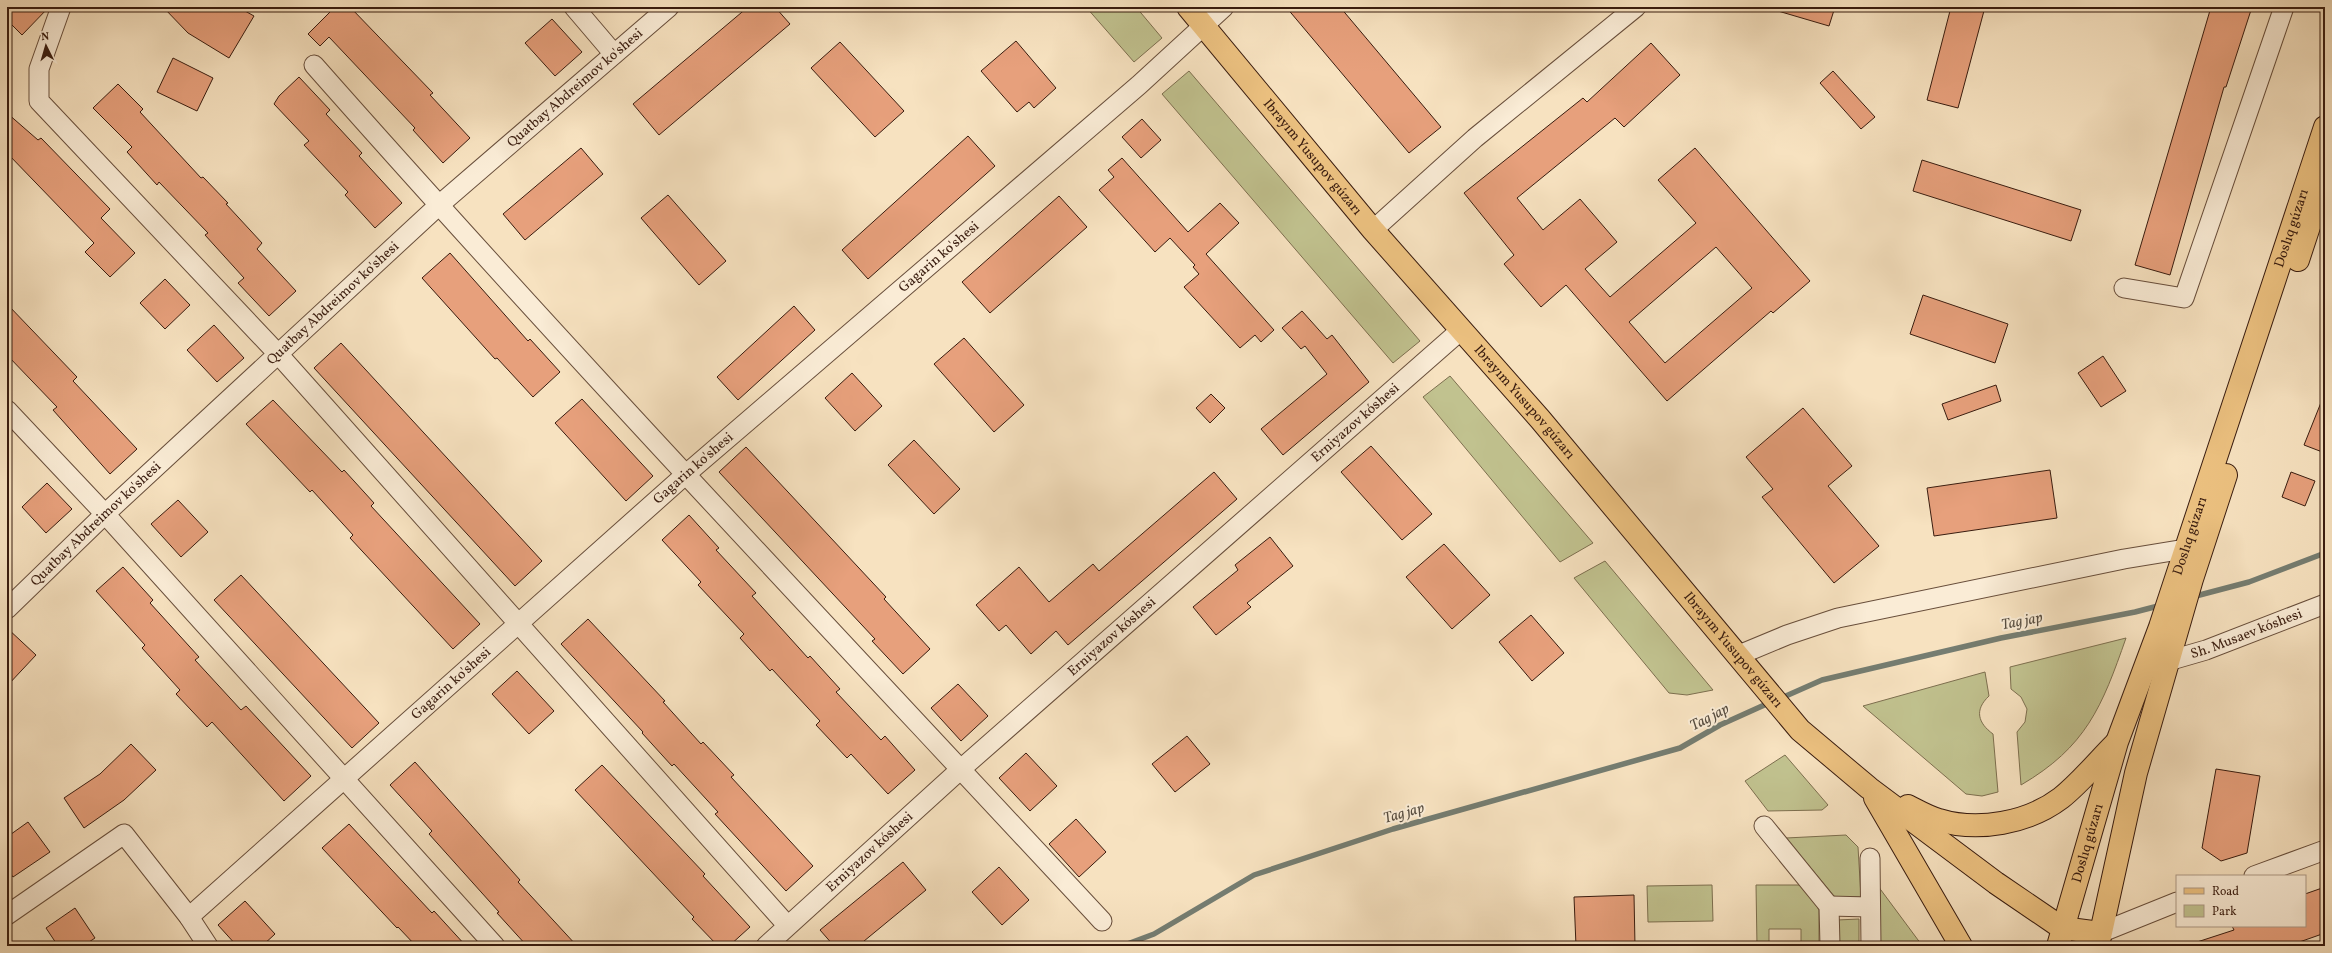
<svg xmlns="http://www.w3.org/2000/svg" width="2332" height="953" font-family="Vollkorn,serif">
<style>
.green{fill:#c1c28f;stroke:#7d6f4f}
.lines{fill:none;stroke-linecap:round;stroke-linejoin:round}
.stream{stroke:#757d71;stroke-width:5.5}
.building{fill:#e7a07c;stroke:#391c0f;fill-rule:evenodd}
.minor-casing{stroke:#684e3b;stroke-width:21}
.major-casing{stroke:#391c0f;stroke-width:24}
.minor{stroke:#faecd6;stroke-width:19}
.major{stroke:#ecc180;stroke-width:22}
.labels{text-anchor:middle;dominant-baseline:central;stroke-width:4;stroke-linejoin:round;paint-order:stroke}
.street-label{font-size:14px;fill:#391c0f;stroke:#faecd6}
.water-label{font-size:15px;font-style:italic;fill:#574d40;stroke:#faecd6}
</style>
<rect width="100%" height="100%" fill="#f7e2c0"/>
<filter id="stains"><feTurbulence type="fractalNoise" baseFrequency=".005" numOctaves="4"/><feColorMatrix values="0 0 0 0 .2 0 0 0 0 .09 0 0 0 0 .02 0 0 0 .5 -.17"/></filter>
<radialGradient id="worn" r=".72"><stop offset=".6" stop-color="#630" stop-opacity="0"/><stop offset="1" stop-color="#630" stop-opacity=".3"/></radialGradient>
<path class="green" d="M1086 7H1136L1162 38 1134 62Z
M1189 71 1420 341 1393 363 1162 94Z
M1450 376 1593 543 1560 562 1423 397Z
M1605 561 1713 690 1687 695 1669 693 1574 578Z
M2126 638C2102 707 2086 747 2021 785L2017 732 2025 722 2027 709 2021 697 2011 689 2010 667Z
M1985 672 1989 696C1974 710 1978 723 1993 734L1998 792 1982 796 1966 794 1863 706Z
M1785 755 1828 805 1822 810 1768 811 1745 781Z
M1846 835 1858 847 1861 897H1835L1786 838Z
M1875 882 1921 944 1922 946H1876Z
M1712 885 1713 921 1648 922 1647 886Z
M1756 885H1804L1819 910V946H1801V929H1769V946H1757Z
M1859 919V946H1838L1837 920Z"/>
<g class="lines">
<path class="stream" d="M2192 597 2249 582 2325 553
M1779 699 1822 680 2001 638 2135 612 2162 605
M1122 946 1154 934 1254 875 1393 829 1680 748 1720 725 1771 702"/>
</g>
<path class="building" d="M7 7H49L22 35 7 20Z
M163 7H238L254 16 229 58 188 33Z
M335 7H350L433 93 430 95 470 138 443 163 413 130 415 128 329 37 320 46 308 34Z
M748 7H775L790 24 659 135 633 104Z
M1286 7H1340L1441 127 1409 153Z
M1778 7H1835L1829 26 1778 11Z
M1951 7H1985L1958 108 1927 100Z
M2211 7H2252L2226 87H2224L2170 275 2135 265Z
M552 19 582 52 555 76 525 43Z
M1016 41 1056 88 1034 108 1029 102 1017 112 981 71Z
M840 42 904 111 875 137 811 68Z
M1651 43 1680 75 1624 127 1615 118 1517 198 1543 230 1580 199 1617 242 1585 269 1610 297 1696 223 1658 180 1695 148 1810 281 1773 313 1771 311 1667 401 1566 285 1541 307 1504 264 1514 255 1464 193 1583 98 1587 102ZM1716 247 1752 288 1665 363 1629 322Z
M173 58 213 78 197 111 157 92Z
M1833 71 1875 117 1861 129 1820 83Z
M299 77 330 110 326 114 362 153 359 156 402 203 375 228 345 195 348 192 304 145 309 141 274 104 279 96Z
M118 84 143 109 140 112 201 178 203 177 228 203 226 204 262 243 257 249 296 291 269 316 238 283 244 278 205 235 208 233 159 182 157 185 127 152 132 147 93 108Z
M7 113 38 140 41 138 110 209 101 218 135 253 110 277 85 252 94 243 7 153Z
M1142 119 1161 140 1141 158 1122 137Z
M968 136 995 166 868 279 842 250Z
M581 148 603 174 525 240 503 214Z
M1122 158 1188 232 1220 203 1239 223 1206 254 1274 330 1261 342 1255 335 1240 348 1184 287 1199 274 1193 267 1195 265 1170 238 1155 252 1099 190 1114 177 1108 170Z
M1922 160 2081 210 2071 241 1913 191Z
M668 195 726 261 699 285 641 218Z
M1059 196 1087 227 990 313 962 282Z
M450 253 528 341 530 339 560 372 533 397 497 358 495 359 422 278Z
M165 279 190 305 165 329 140 303Z
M1923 295 2008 324 1995 363 1910 334Z
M7 304 77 377 73 381 137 449 110 474 53 410 57 407 7 355Z
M794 306 815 330 738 400 717 377Z
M1302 311 1327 339 1332 335 1369 382 1283 455 1261 429 1327 374 1305 346 1301 349 1282 328Z
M214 325 244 358 217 382 187 350Z
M964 338 1024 405 994 432 934 364Z
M341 343 542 561 515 586 314 368Z
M2103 356 2126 391 2101 407 2078 373Z
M852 373 882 406 855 431 825 398Z
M1996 385 2001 401 1948 420 1942 404Z
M1211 394 1225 408 1210 423 1196 408Z
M2324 395H2325V453L2304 445Z
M582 399 653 476 626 501 555 423Z
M273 400 342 472 344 470 374 503 371 506 480 624 453 649 350 538 353 535 312 490 310 492 246 424Z
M1803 408 1852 466 1828 486 1879 546 1834 583 1762 497 1773 489 1746 457Z
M914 440 960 489 934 514 888 465Z
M1371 446 1432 514 1402 540 1341 472Z
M746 447 886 597 884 599 930 649 903 674 872 641 875 639 719 472Z
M2050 470 2057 518 1934 536 1927 488Z
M1214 472 1237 499 1068 645 1056 631 1031 654 1006 625 999 631 976 605 1019 567 1049 602 1093 564 1099 571Z
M2291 472 2315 481 2305 506 2282 497Z
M47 483 72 509 46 533 22 507Z
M178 500 208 532 181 557 151 524Z
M689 515 719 548 716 550 756 593 752 596 808 658 810 656 840 689 836 692 881 740 885 736 915 770 888 794 851 754 847 758 816 725 820 721 772 669 770 671 740 638 744 634 698 585 701 582 662 540Z
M1270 537 1293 566 1247 603 1251 607 1216 635 1193 607 1238 570 1235 565Z
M1444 544 1490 595 1452 629 1406 577Z
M123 567 153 600 150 603 199 657 195 660 241 710 246 706 311 776 284 801 212 722 207 727 176 694 180 690 142 648 145 645 96 591Z
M241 575 379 723 352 748 214 600Z
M1531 615 1564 653 1532 681 1499 642Z
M588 619 665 701 663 702 701 744 703 742 734 775 731 777 813 866 786 891 715 814 718 812 674 764 672 766 642 733 643 732 561 644Z
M7 628 36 655 7 686Z
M517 671 554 711 529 734 492 694Z
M958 684 988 716 961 741 931 708Z
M1187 736 1210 764 1175 792 1152 764Z
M131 744 156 770 124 800 84 828 64 798 100 774Z
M1026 753 1057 786 1030 811 999 778Z
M415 762 520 880 518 882 577 946H527L497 913 499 912 429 834 432 831 390 785Z
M602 765 705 874 703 876 750 927 729 946H718L692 919 694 917 575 790Z
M2216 769 2260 776 2247 853 2221 861 2202 848Z
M1076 819 1106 852 1079 877 1049 844Z
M28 822 50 852 13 877 7 869V837Z
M349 824 432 913 434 911 466 946H416L398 927 397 928 322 848Z
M903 862 926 890 858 946H834L820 930Z
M999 867 1029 900 1002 925 972 892Z
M2325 887V933L2288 946H2195L2194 943 2234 930 2232 926H2305V894Z
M1634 895 1635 946H1576L1574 897Z
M245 901 275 934 262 946H237L218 925Z
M75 908 95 938 83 946H58L46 928Z"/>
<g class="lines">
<defs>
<g id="minor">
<path d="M61 7 39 69V101L279 355 787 925"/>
<path d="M574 7 614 54"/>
<path d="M314 65C571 356 838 637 1102 921"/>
<path d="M1373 230 1475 138 1636 7"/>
<path d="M2124 288 2184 298 2284 7"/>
<path d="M7 410 105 514 495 946"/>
<path id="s1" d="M7 609 105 514 438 206 669 7"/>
<path d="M1739 655 1787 635 1838 618 2124 559 2185 549"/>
<path id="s2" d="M2168 661 2206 650 2325 604"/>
<path d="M1764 826 1829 906 1830 946"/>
<path d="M1870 858 1871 946"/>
<path d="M2254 876 2325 850"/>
<path d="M1829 906 1870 907"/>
<path d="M7 915 124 834 189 917 208 946"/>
<path id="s3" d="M189 917 685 475 1139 85 1224 7"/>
<path d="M2100 933 2177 902"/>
<path id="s4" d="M766 946 961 769 1461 330"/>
</g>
<g id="major">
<path id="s5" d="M1188 7 1373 230 1540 419 1800 730 1869 788 1996 883 2062 928 2100 933"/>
<path d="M2298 260 2325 178"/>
<path d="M1875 798 1961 946"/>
<path d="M1908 806C1918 811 1928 817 1939 820 1978 832 2028 823 2061 798 2080 783 2097 762 2115 744"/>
<path id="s6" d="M2058 946 2117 742 2160 627 2325 127"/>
<path d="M2098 946 2136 773 2192 579 2226 475"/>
</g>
</defs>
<use href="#minor" class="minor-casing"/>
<use href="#major" class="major-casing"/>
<use href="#minor" class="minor"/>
<use href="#major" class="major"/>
</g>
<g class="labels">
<g class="street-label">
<text stroke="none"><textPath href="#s1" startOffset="771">Quatbay Abdreimov ko'shesi</textPath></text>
<text stroke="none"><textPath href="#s5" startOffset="195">Ibrayım Yusupov gúzarı</textPath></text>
<text stroke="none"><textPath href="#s6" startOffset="755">Doslıq gúzarı</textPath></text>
<text stroke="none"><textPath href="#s3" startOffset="999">Gagarin ko'shesi</textPath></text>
<text stroke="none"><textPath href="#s1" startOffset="447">Quatbay Abdreimov ko'shesi</textPath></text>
<text stroke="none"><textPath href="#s5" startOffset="519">Ibrayım Yusupov gúzarı</textPath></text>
<text stroke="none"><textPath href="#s4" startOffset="788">Erniyazov kóshesi</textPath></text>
<text stroke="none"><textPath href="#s3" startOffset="675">Gagarin ko'shesi</textPath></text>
<text stroke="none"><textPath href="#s1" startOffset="123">Quatbay Abdreimov ko'shesi</textPath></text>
<text stroke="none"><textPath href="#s6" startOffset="431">Doslıq gúzarı</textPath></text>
<text stroke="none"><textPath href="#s2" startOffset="83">Sh. Musaev kóshesi</textPath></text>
<text stroke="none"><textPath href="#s4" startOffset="464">Erniyazov kóshesi</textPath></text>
<text stroke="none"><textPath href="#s5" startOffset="843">Ibrayım Yusupov gúzarı</textPath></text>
<text stroke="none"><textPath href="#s3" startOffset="351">Gagarin ko'shesi</textPath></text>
<text stroke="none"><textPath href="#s6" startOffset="107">Doslıq gúzarı</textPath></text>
<text stroke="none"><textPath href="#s4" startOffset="140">Erniyazov kóshesi</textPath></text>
</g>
<g class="water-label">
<text transform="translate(2022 622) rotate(-11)">Tag jap</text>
<text transform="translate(1710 718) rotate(-28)">Tag jap</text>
<text transform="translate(1404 814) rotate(-16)">Tag jap</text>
</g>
</g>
<rect width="2332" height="953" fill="none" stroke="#f7e2c0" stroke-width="24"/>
<rect x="8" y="8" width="2316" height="937" fill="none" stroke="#391c0f" stroke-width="2"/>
<rect x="12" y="12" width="2308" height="929" fill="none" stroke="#391c0f"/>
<rect x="2176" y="875" width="130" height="52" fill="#faecd6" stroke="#ad9986"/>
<rect x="2184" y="888" width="20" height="6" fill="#ecc180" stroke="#ad9986"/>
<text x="2212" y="895" font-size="12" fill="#391c0f">Road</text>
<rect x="2184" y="905" width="20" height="12" fill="#c1c28f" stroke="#ad9986"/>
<text x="2212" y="915" font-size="12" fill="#391c0f">Park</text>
<g transform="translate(46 46) rotate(355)" stroke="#faecd6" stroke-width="3" paint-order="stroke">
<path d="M0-3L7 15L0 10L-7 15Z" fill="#391c0f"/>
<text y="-6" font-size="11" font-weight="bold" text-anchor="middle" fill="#391c0f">N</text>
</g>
<rect width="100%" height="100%" filter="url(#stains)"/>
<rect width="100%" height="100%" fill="url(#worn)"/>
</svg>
